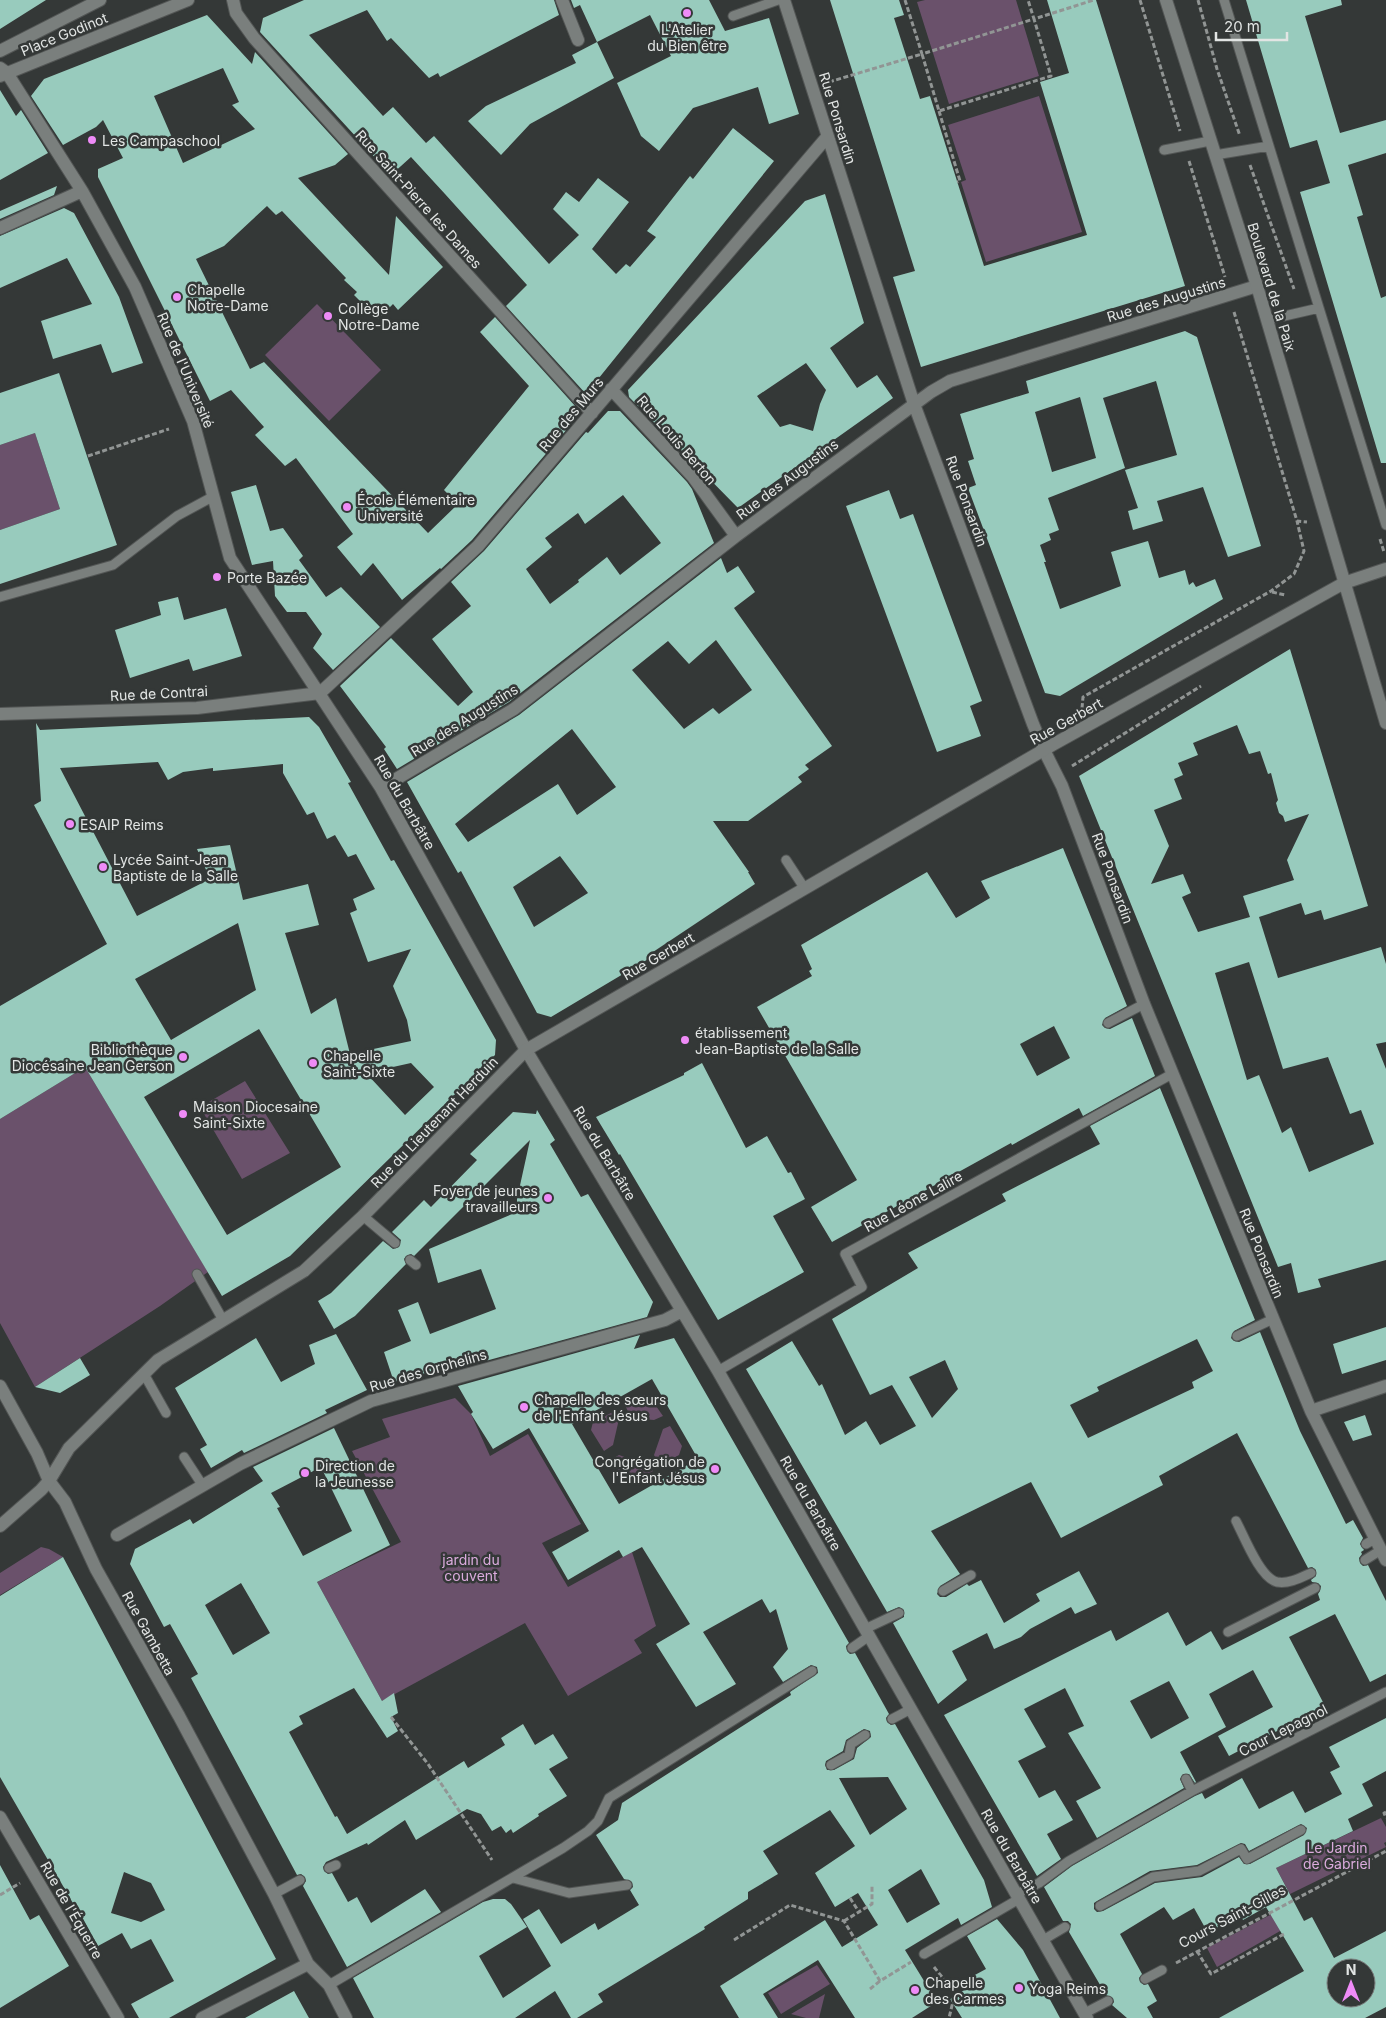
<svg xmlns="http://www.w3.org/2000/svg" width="1386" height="2018" font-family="Inter,sans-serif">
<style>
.green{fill:#6a516b}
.building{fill:#98cbbd;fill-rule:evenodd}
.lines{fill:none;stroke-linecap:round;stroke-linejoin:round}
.service-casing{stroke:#535655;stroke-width:11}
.minor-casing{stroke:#535655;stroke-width:14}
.tertiary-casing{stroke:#535655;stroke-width:14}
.secondary-casing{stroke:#535655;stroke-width:14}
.path{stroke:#919594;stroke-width:3;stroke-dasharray:5 2.5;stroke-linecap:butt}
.service{stroke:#7a7f7d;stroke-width:9}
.minor{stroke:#7a7f7d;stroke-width:12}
.tertiary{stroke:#7a7f7d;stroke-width:12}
.secondary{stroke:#7a7f7d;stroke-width:12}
.poi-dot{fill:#ef8bf7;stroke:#343837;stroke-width:2}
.labels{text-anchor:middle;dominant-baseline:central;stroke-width:5;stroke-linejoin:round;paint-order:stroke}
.poi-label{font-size:14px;fill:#e2e5e4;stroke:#343837;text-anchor:start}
.street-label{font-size:14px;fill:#e2e5e4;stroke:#343837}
.park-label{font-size:14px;fill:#dbabdd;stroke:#343837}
</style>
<rect width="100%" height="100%" fill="#343837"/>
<path class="green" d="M925 0H1016L1039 76 949 104 917 2Z
M1039 96 1082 232 986 262 961 182 966 180 948 125Z
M317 304 381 370 329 421 265 355Z
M35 433 60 509 0 530V445Z
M85 1067 208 1272 160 1306 35 1387 0 1323V1119Z
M245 1081 290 1153 242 1179 200 1107Z
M644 1395 649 1396 663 1416 654 1420 631 1418 625 1405Z
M455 1398 471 1414 490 1456 528 1434 581 1524 542 1543 568 1587 632 1552 656 1626 634 1640 642 1653 568 1696 525 1623 382 1701 317 1582 401 1542 352 1451 390 1437 382 1419Z
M613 1412 619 1419 613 1445 604 1451 591 1430 593 1422Z
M670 1426 682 1446 679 1455 660 1466 654 1455 663 1429Z
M619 1455 647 1465 653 1471 636 1481 624 1480 612 1459Z
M41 1547 49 1549 63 1557 0 1595V1573Z
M1381 1818 1386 1827V1842L1384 1843 1386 1847 1290 1894 1276 1868Z
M1287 1906 1296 1922 1217 1967 1207 1948Z
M817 1965 830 1984 781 2014 768 1993Z
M825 1994 819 2018H806L791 2014Z"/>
<path class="building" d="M0 0H46L0 29Z
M304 0H554L559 15 440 77 438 73 429 78 391 38 387 41 367 10 309 35 383 116 393 107 426 143 434 136 549 264 579 235 553 209 566 192 579 202 598 178 629 202 592 249 616 274 626 264 630 267 656 237 647 231 690 176 693 179 733 128 774 161 586 394 506 306 527 285 445 194 411 157 391 175 260 32 263 18Z
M571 0H709L725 31 769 18 799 114 769 124 758 87 693 108 659 151 641 136 617 83 671 56 650 15 597 42 580 5 574 8Z
M830 0H899L904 15 894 18 920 99 930 96 984 266 1087 235 1040 82 1069 73 1047 0H1096L1185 286 921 367 893 277 915 271Z
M1246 0H1341L1342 5 1305 16 1340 133 1386 120V153L1348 165 1363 215 1357 217 1381 298 1386 296V463H1381L1300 192 1330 183 1317 140 1290 148Z
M207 15 252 64 255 52 348 154 335 165 298 178 389 275 396 216 443 267 398 310 393 304 378 319 354 295 357 292 344 280 346 278 282 211 276 215 267 206 224 246 196 259 250 369 264 362 428 533 458 504 444 490 529 386 480 332 495 317 576 407 568 416 574 421 472 540 441 569 440 568 402 600 373 563 361 576 337 547 353 534 296 458 285 466 255 435 264 427 231 390 210 401 98 177V169L123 158 103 120 96 127 63 145 31 96 44 79ZM223 68 239 102 232 105 255 129 183 163 154 96Z
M597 42 614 78 530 124 501 155 468 121 486 106 576 63 572 55Z
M0 90 16 116 21 110 48 153 0 180Z
M57 186 54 195 0 219V211Z
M825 194 864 323 830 348 857 388 877 375 893 398 738 508 629 397 628 390 805 201ZM806 363 826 390 820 404 813 431 790 424 780 427 757 396Z
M64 208 74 213 119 297 143 363 112 373 101 344 53 359 41 321 92 304 67 258 0 288V236Z
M1185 331 1197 337 1261 546 1228 557 1203 487 1157 501 1163 521 1133 530 1128 511 1138 508 1125 470 1177 455 1156 381 1103 398 1125 468 1048 498 1059 530 1049 534 1051 540 1040 545 1046 562H1044L1060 609 1121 586 1111 552 1148 541 1159 578 1185 570 1189 585 1193 582 1196 587 1215 579 1223 599 1060 696 1045 693 968 488 976 485 968 461 974 459 960 414 1029 393 1026 381ZM1080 397 1096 458 1052 472 1035 412Z
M59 373 117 545 0 584V530L60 509 35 433 0 445V393Z
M608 411H620L687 482 692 489 714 543 509 702 397 769 384 749 386 747 340 686 391 638 458 706 473 692 432 639 471 606 451 582 484 551 586 432 588 433ZM623 495 661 543 620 575 607 557 578 580 579 582 550 604 526 569 552 547 545 538 578 513 585 524Z
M256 485 270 531 283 528 303 556 299 560 326 597 341 587 380 627 333 670 313 648 322 634 306 612H287L275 596 273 561 252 565 231 492Z
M889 490 900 519 913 514 982 701 970 706 981 736 937 752 846 506Z
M721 558 727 573 738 566 755 592 734 608 832 746 805 765 809 769 798 777 802 782 748 821H713L749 872H748L755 884 653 952 655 955 551 1017 537 1013 461 871 458 873 407 782 519 715ZM716 640 752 690 719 714 713 708 684 729 632 670 668 641 689 664ZM572 729 616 787 577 815 558 784 468 842 455 824ZM560 856 588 893 534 927 513 887Z
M178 597 184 620 226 608 242 656 193 671 189 659 130 678 115 630 161 615 158 602Z
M1290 649 1368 906 1324 920 1321 910 1305 915 1301 903 1259 917 1278 978 1381 947 1386 964V1042L1376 1044 1386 1069V1260L1318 1279 1321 1287 1298 1293 1291 1263 1278 1267 1079 776ZM1237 725 1249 754 1260 751 1268 774 1271 773 1278 800 1276 803 1279 813 1283 816 1285 822 1309 814 1287 860 1294 880 1243 896 1250 917 1198 932 1182 897 1191 893 1183 874 1151 884 1169 846 1154 810 1182 799 1174 779 1183 775 1178 763 1198 755 1193 743ZM1249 962 1283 1069 1328 1057 1350 1114 1361 1110 1374 1144 1309 1172 1291 1127 1282 1133 1259 1075 1247 1080 1215 973Z
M309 717 319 727 351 782 348 783 391 861 394 860 496 1040 495 1055 290 1256 222 1296 85 1067 0 1119V1006L107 944 34 805 41 801 36 723 40 730ZM158 762 168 780 183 772 213 768V771L283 764V773L307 815 314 812 327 839 335 835 348 857 356 854 375 889 353 899 357 910 350 913 368 962 411 949 393 986 407 1020 411 1041 350 1054 336 998 311 1014 285 933 319 925 308 884 243 900 230 845 197 849 210 879 137 916 60 768ZM238 923 256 990 171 1040 135 979ZM259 1029 341 1167 227 1235 144 1097ZM411 1063 434 1087 405 1115 366 1073Z
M1063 848 1127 1006 1105 1018 1102 1025 1105 1028 1110 1029 1132 1018 1155 1076 1083 1116 1079 1108 1012 1145 1011 1143 832 1242 811 1207 857 1180 757 1007 812 976 809 971 812 969 801 945 927 872 956 918 990 898 981 881ZM1054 1026 1070 1058 1037 1076 1020 1044Z
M702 1063 746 1148 767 1136 788 1173 791 1172 805 1199 773 1216 804 1272 718 1320 620 1154 619 1155 596 1117 684 1075V1073Z
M1160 1088 1255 1320 1234 1331 1231 1338 1234 1341 1239 1342 1260 1332 1300 1431 1346 1524 1353 1520 1363 1538 1360 1544 1364 1550 1361 1552 1362 1554 1359 1558 1360 1563 1363 1566 1368 1565 1386 1601V1674L1370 1682 1335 1614 1289 1637 1325 1706 1229 1756 1218 1736 1273 1707 1253 1670 1209 1694 1226 1727 1180 1752 1196 1782 1195 1783 1189 1774H1183L1180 1779 1184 1788 1097 1838 1076 1801 1101 1788 1068 1733 1084 1726 1065 1688 1024 1709 1046 1747 1018 1761 1039 1798 1055 1790 1073 1820 1047 1834 1061 1859 1037 1876 944 1715 1111 1630 1116 1641 1168 1612 1186 1646 1211 1631 1222 1650 1320 1600 1318 1594 1320 1591 1321 1586 1318 1583 1312 1582 1311 1580 1316 1576V1570L1312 1567 1308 1568 1237 1433 1159 1476 1163 1485 1061 1538 1031 1482 931 1531 960 1574 940 1586 937 1594 940 1597H946L967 1584 969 1586 981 1580 1004 1623 1040 1601 1036 1594 1079 1571 1097 1604 1075 1614 1071 1607 1030 1629 1021 1637 994 1649 987 1633 952 1651 967 1680 938 1704 893 1623 904 1617V1610L899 1607 887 1612 746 1369 792 1341 819 1386 822 1384 845 1435 866 1421 880 1445 916 1426 892 1385 870 1395 832 1319 918 1268 908 1253 1006 1201 1002 1194 1100 1144 1090 1126ZM1197 1339 1213 1371 1192 1382 1194 1388 1088 1438 1070 1405 1099 1391 1097 1387ZM945 1360 958 1389 932 1418 909 1377ZM1169 1681 1189 1718 1151 1739 1130 1701Z
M537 1110 555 1140 550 1144 581 1197 588 1194 653 1302 647 1317 449 1371 447 1367 394 1382 384 1352 411 1341 398 1310 418 1302 430 1334 496 1309 481 1269 438 1283 429 1249 517 1212V1199L530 1140 414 1256 411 1254 406 1256 404 1259 406 1264 355 1316 334 1329 318 1301 331 1293 383 1241 393 1249 399 1247 401 1240 392 1232 424 1200 431 1207 477 1160 470 1154 513 1112 536 1114Z
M1386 1327V1360L1342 1374 1333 1344Z
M336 1334 367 1390 325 1410 327 1413 244 1453 242 1450 211 1468 200 1449 207 1445 175 1388 256 1338 281 1382 315 1364 309 1345Z
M640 1335 634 1349 674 1338 849 1643 846 1646 847 1651 850 1654 855 1653 884 1705 889 1714 886 1718 887 1722 891 1725 895 1724 984 1880 992 1907 961 1925 958 1918 905 1950 937 2002 912 2018H855L818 1960 763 1994 778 2018H739L720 1986 825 1920 842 1947 878 1925 858 1893 835 1907 815 1873 855 1846 830 1810 763 1851 778 1874 748 1892V1899L704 1927 705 1929 598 1994 603 2002 577 2018H571L555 1991 515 2018H374L353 1978 483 1902 493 1899H505L511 1904 527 1927 479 1956 503 1998 551 1966 523 1919 539 1909 561 1944 595 1923 598 1930 639 1905 630 1890 633 1887 632 1882 624 1879 596 1835 618 1820 622 1803 791 1695 790 1692 818 1673 817 1667 811 1665 783 1682 773 1667 788 1649 776 1609 770 1613 762 1599 703 1632 736 1684 696 1707 656 1644 690 1624 642 1547 623 1557 619 1550 568 1580 552 1552 589 1531 529 1428 493 1449 471 1414 473 1412 458 1386ZM652 1379 698 1459 619 1504 572 1424ZM864 1729 870 1731 871 1737 857 1748 854 1759 834 1770H827L825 1765 826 1761 843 1751 846 1740ZM888 1777 907 1809 870 1835 839 1778ZM921 1869 940 1904 907 1923 888 1890Z
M80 1358 90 1375 60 1393 35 1387Z
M1365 1415 1372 1435 1353 1441 1344 1422Z
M334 1428 390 1545 317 1582 382 1701 394 1693 398 1713 391 1717 398 1731 387 1738 354 1688 299 1716 303 1724 289 1732 335 1817 337 1816 347 1834 464 1761 468 1768 505 1745 501 1738 523 1724 535 1745 553 1734 568 1758 549 1769 567 1796 538 1814 539 1816 513 1833 511 1829 506 1833 501 1826 492 1831 481 1814 467 1809 416 1840 405 1820 368 1845 367 1843 326 1862 323 1867 324 1871 328 1874 332 1873 348 1902 357 1897 371 1923 425 1889 441 1912 347 1967 303 1886 306 1881 305 1877 301 1874 297 1875 191 1678 198 1674 170 1624 164 1627 130 1564 135 1549 190 1519 193 1524 263 1481 253 1467ZM321 1467 352 1531 303 1556 277 1508 280 1507 271 1493ZM241 1583 270 1633 233 1655 205 1605Z
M63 1557 276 1959 169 2018H139L131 2004 174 1981 151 1939 131 1949 122 1933 98 1946 75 1904 74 1905 0 1777V1596ZM124 1872 151 1883 165 1910 141 1922 111 1913Z
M1386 1718V1771L1362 1784 1373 1806 1348 1819 1353 1831 1276 1868 1304 1921 1312 1917 1334 1958 1386 1931V2007L1365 2018H1219L1304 1971 1266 1907 1243 1920 1240 1914 1208 1933 1194 1908 1173 1920 1164 1907 1120 1934 1142 1974 1139 1978 1140 1982 1144 1985 1148 1984 1157 2001 1147 2007 1153 2018H1127L1112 2005 1114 2002 1113 1998 1106 1995 1069 1932 1071 1924 1068 1921H1063L1044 1887 1072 1866 1195 1796 1202 1793 1205 1799 1242 1778 1259 1809 1293 1791 1305 1813 1342 1794 1330 1772 1340 1767 1329 1747ZM1301 1824 1307 1828 1304 1835 1250 1864H1244L1239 1857 1202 1877 1155 1883 1103 1911 1097 1912 1094 1909V1903L1097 1901 1150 1871 1197 1865 1241 1843 1245 1844 1249 1851ZM1336 1968H1366V1998H1336Z
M0 1865 30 1920 39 1915 69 1966 0 2008Z
M997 1919 1023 1950 1060 2018H962L950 1999 977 1982 973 1976 986 1969 967 1936Z
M294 1991 309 2018H245Z"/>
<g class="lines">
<defs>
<path id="service" d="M1224 0 1386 525
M733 16 778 0
M1164 150 1210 141
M1215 155 1269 146
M1267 320 1319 308
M0 597 113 565 177 516 214 496
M786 860 805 889
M1108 1023 1144 1004
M363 1216 395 1243
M410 1260 416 1265
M197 1274 223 1320
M1237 1336 1273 1319
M718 1371 862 1287 845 1254 1172 1074
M144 1374 166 1413
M184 1457 203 1486
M1236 1521C1244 1536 1260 1578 1277 1582 1289 1584 1300 1578 1311 1573
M1366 1544 1375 1539
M1365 1560 1381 1550
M943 1591 971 1575
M865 1629 899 1613
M1228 1632 1315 1588
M852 1648 869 1636
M892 1719 911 1709
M831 1765 849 1755 851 1744 865 1735
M1186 1779 1192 1791
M329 1868 336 1865
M513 1878 569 1893 627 1885
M274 1894 300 1880
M1017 1894 1039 1883 1069 1861 1192 1791 1386 1692
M1100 1906 1153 1877 1199 1871 1241 1849 1247 1859 1301 1830
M1043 1940 1065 1927
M924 1954 1019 1899
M1145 1979 1162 1970
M329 1985 563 1848 588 1831 598 1821 609 1798 812 1671
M1085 2013 1108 2001"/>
<path id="minor" d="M233 0 236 13 254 38 592 413
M562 0 578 40
M784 0 914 404 1033 724 1044 750 1062 786 1144 1004 1311 1411 1386 1560
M0 51 100 0
M0 68 7 73 82 191 135 287 193 421 230 558 381 788 526 1050 718 1371 1087 2018
M0 76 188 0
M0 228 82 191
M611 389 693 477 736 536
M1344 583 1386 569
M320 693 478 546 827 137
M0 714 197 708 320 693
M381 788 514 709 736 536 931 392 950 381 1257 286
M0 1386 37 1453 49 1481 65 1502 96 1569 179 1716 274 1894 308 1964 329 1985 346 2018
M1311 1411 1386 1386
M117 1535 240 1464 371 1401 665 1320 682 1311
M0 1817 118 2018
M202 2018 308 1964"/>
<path id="tertiary" d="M0 1526 41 1490 49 1481 69 1448 158 1360 304 1271 363 1216 526 1050 1054 744 1344 583"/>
<path id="secondary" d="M1166 0 1257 286 1386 723"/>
</defs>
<use href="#service" class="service-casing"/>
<use href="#minor" class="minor-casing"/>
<use href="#tertiary" class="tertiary-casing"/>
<use href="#secondary" class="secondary-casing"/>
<path class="path" d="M905 0 922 54 1034 19 1028 0
M1140 0 1180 131
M1198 0 1217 69 1240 136
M829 82 922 54 939 111 1051 76 1034 19 1094 0
M939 111 960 181 957 182
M1189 161 1225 277
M1250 165 1294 289
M1234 312 1297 521 1307 522
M88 456 169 429
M1380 539 1384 552
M1272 592 1285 595
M1082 708 1083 697 1271 591 1294 574 1304 551 1297 521
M1072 766 1201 686
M391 1717 428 1764 492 1860
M1386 1812 1384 1813 1386 1818
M0 1895 20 1883
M850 1898 859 1912
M844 1921 872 1904V1885
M734 1940 790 1905 844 1921 880 1981 911 1962
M1197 1951 1211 1974 1284 1934
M1176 1963 1386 1851
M934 1967 955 1993 949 2018
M870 1989 880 1981"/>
<use href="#service" class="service"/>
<use href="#minor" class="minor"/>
<use href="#tertiary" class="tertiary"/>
<use href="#secondary" class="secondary"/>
</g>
<g class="poi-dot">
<circle cx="687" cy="13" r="5"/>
<circle cx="92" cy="140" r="5"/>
<circle cx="177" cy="297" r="5"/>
<circle cx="328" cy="316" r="5"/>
<circle cx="347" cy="507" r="5"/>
<circle cx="217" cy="577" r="5"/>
<circle cx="70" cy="824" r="5"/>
<circle cx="103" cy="867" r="5"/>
<circle cx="685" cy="1040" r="5"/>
<circle cx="183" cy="1057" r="5"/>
<circle cx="313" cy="1063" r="5"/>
<circle cx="183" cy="1114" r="5"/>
<circle cx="548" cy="1198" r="5"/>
<circle cx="524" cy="1407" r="5"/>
<circle cx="715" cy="1469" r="5"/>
<circle cx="305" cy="1473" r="5"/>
<circle cx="1019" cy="1988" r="5"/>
<circle cx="915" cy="1990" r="5"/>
</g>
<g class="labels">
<g class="poi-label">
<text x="687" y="29" text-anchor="middle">L'Atelier<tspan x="687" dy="16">du Bien être</tspan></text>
<text x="102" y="140">Les Campaschool</text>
<text x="187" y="289">Chapelle<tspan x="187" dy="16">Notre-Dame</tspan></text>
<text x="338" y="308">Collège<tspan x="338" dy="16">Notre-Dame</tspan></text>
<text x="357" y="499">École Élémentaire<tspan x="357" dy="16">Université</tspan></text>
<text x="227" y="577">Porte Bazée</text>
<text x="80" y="824">ESAIP Reims</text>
<text x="113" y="859">Lycée Saint-Jean<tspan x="113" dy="16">Baptiste de la Salle</tspan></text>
<text x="695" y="1032">établissement<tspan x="695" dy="16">Jean-Baptiste de la Salle</tspan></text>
<text x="173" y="1049" text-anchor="end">Bibliothèque<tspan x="173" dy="16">Diocésaine Jean Gerson</tspan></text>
<text x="323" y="1055">Chapelle<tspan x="323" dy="16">Saint-Sixte</tspan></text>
<text x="193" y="1106">Maison Diocesaine<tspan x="193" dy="16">Saint-Sixte</tspan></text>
<text x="538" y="1190" text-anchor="end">Foyer de jeunes<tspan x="538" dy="16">travailleurs</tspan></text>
<text x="534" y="1399">Chapelle des sœurs<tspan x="534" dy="16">de l'Enfant Jésus</tspan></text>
<text x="705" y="1461" text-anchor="end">Congrégation de<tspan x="705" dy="16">l'Enfant Jésus</tspan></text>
<text x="315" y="1465">Direction de<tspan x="315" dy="16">la Jeunesse</tspan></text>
<text x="925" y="1982">Chapelle<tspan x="925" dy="16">des Carmes</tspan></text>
<text x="1029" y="1988">Yoga Reims</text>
</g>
<g class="street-label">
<text transform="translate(64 34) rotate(-22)">Place Godinot</text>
<text transform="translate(838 118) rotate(73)">Rue Ponsardin</text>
<text transform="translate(419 199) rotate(48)">Rue Saint-Pierre les Dames</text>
<text transform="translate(1272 287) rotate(73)">Boulevard de la Paix</text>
<text transform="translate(1166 299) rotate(-17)">Rue des Augustins</text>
<text transform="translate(186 370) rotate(67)">Rue de l'Université</text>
<text transform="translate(571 414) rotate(-50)">Rue des Murs</text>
<text transform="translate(677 440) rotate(49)">Rue Louis Berton</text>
<text transform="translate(787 479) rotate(-37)">Rue des Augustins</text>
<text transform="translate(967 501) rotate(70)">Rue Ponsardin</text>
<text transform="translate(159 693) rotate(-3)">Rue de Contrai</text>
<text transform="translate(464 720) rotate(-32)">Rue des Augustins</text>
<text transform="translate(1066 721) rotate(-29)">Rue Gerbert</text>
<text transform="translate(405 802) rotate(60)">Rue du Barbâtre</text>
<text transform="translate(1113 878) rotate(70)">Rue Ponsardin</text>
<text transform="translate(658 956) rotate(-30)">Rue Gerbert</text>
<text transform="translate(434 1122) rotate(-46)">Rue du Lieutenant Herduin</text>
<text transform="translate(605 1153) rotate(59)">Rue du Barbâtre</text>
<text transform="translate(913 1201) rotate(-29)">Rue Léone Lalire</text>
<text transform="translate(1262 1253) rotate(68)">Rue Ponsardin</text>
<text transform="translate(428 1370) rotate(-16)">Rue des Orphelins</text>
<text transform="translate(811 1503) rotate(60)">Rue du Barbâtre</text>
<text transform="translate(149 1633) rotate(61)">Rue Gambetta</text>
<text transform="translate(1283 1730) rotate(-27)">Cour Lepagnol</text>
<text transform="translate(1012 1856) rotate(60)">Rue du Barbâtre</text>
<text transform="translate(72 1910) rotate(60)">Rue de l'Équerre</text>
<text transform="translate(1232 1916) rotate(-28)">Cours Saint-Gilles</text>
</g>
<g class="park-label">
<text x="471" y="1559">jardin du<tspan x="471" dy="16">couvent</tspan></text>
<text x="1337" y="1847">Le Jardin<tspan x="1337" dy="16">de Gabriel</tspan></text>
</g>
</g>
<g transform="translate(1351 1983)"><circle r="24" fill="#343837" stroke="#7a7d7c"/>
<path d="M0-4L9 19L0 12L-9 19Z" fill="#ef8bf7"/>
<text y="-8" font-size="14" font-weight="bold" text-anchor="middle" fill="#e2e5e4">N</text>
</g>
<path d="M1216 32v8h71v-8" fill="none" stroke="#e2e5e4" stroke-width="2.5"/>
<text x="1224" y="32" font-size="15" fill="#e2e5e4" stroke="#343837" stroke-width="4" paint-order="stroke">20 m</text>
</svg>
